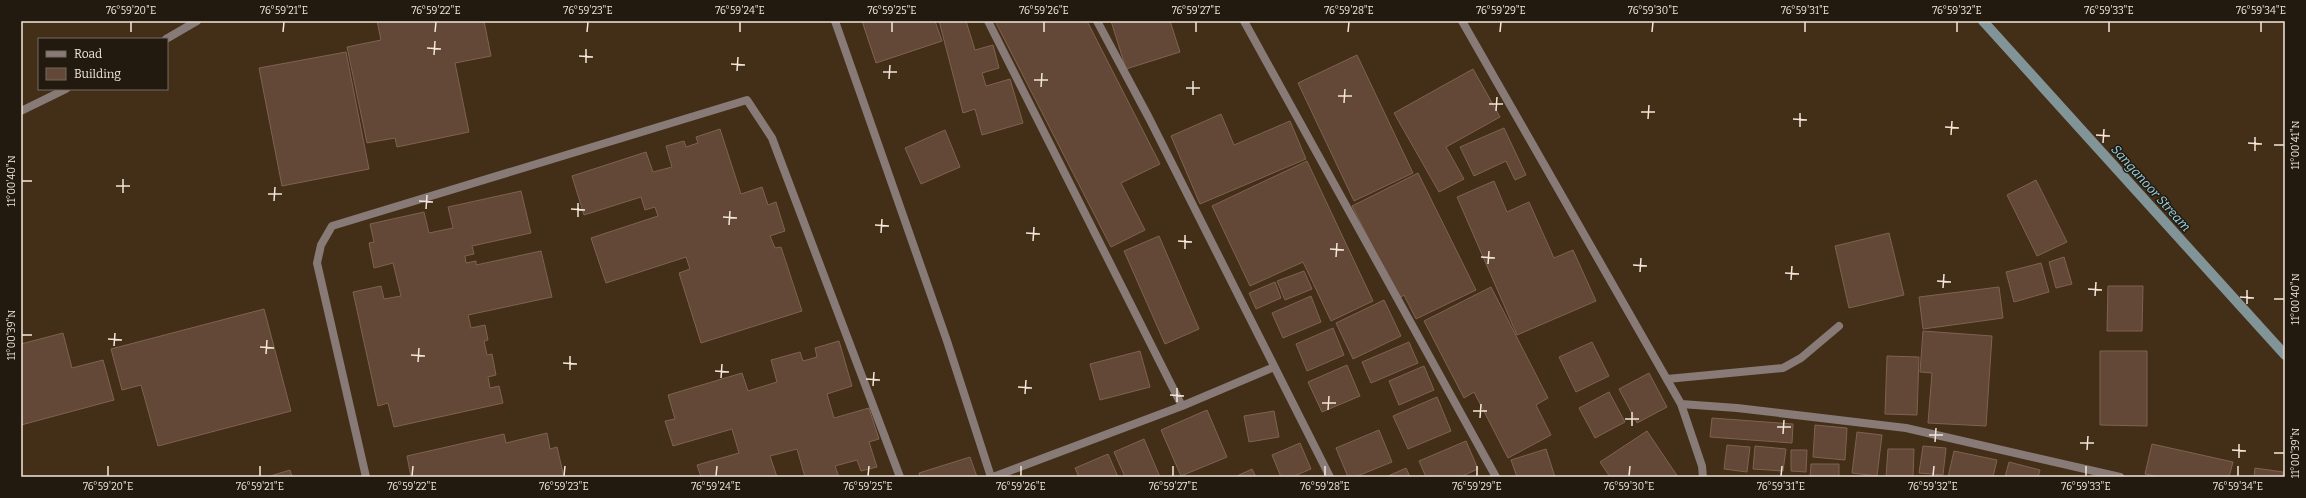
<svg xmlns="http://www.w3.org/2000/svg" width="2306" height="498" font-family="Bitter,serif">
<style>
.lines{fill:none;stroke-linecap:round;stroke-linejoin:round}
.stream{stroke:#819497;stroke-width:10}
.building{fill:#634737;stroke:#7f6251}
.service{stroke:#887a77;stroke-width:8}
.minor{stroke:#887a77;stroke-width:8}
.ticks{fill:none;stroke:#f4e7da;stroke-width:1.5}
.labels{text-anchor:middle;dominant-baseline:central;stroke-width:3;stroke-linejoin:round;paint-order:stroke}
.water-label{font-size:13px;font-style:italic;fill:#95d7e9;stroke:#22190f}
.neatline{fill:none;stroke:#f4e7da;stroke-width:1.5}
.ticks-label{font-size:10px;text-anchor:middle;fill:#f4e7da}
</style>
<rect width="100%" height="100%" fill="#432f18"/>
<g class="lines">
<path class="stream" d="M1983 21 2285 355"/>
</g>
<path class="building" d="M377 21H484L491 56 455 63 469 132 397 147 395 138 367 143 347 47 381 40Z
M862 21H935L942 41 876 63Z
M939 21H966L975 50 993 45 999 68 982 73 986 86 1010 79 1023 123 982 135 975 109 963 113Z
M995 21H1087L1160 164 1121 183 1145 230 1111 247Z
M1111 21H1170L1180 52 1126 69Z
M346 52 369 169 282 186 259 68Z
M1357 55 1413 173 1354 201 1298 83Z
M1473 69 1500 117 1446 147 1464 179 1439 192 1394 113Z
M1221 114 1234 145 1290 121 1306 159 1200 204 1171 136Z
M1504 128 1526 175 1515 180 1506 161 1474 176 1460 147Z
M720 129 741 194 762 187 768 205 776 202 785 231 770 236 775 248 781 247 802 311 701 343 679 273 690 269 686 257 606 283 591 238 658 216 655 207 645 210 641 197 584 215 572 176 646 152 653 172 672 167 666 146 684 141 686 147 698 143 696 137Z
M945 130 960 167 921 184 905 148Z
M1307 161 1373 301 1331 321 1303 262 1250 286 1212 206Z
M1418 173 1476 290 1416 319 1404 295 1399 298 1352 206Z
M2036 180 2067 242 2037 256 2007 195Z
M1494 181 1507 212 1529 202 1554 258 1573 250 1596 301 1517 335 1457 197Z
M521 191 531 233 472 246 474 254 465 256 466 263 476 261V265L541 251 552 297 468 315 471 328 485 325 488 340 484 341 487 355 492 354 496 375 488 377 490 388 499 386 503 403 394 427 388 403 378 406 353 292 381 286 384 299 401 296 393 263 374 268 369 243 374 242 370 224 424 212 429 233 453 228 448 207Z
M1889 233 1904 295 1849 308 1835 246Z
M1159 236 1199 329 1165 344 1124 251Z
M2064 257 2072 284 2056 288 2049 262Z
M2041 263 2049 292 2014 302 2006 272Z
M1304 271 1312 289 1285 300 1277 281Z
M1275 282 1281 298 1256 309 1249 293Z
M2108 286H2143L2142 331H2107Z
M1491 287 1548 398 1536 405 1551 435 1508 458 1474 392 1464 398 1424 321Z
M1999 287 2003 318 1923 329 1919 297Z
M1311 296 1321 322 1283 338 1272 313Z
M1384 300 1401 336 1353 359 1336 323Z
M264 309 291 411 158 446 141 385 122 390 111 349Z
M1333 328 1344 355 1307 371 1296 344Z
M1923 331 1992 336 1986 426 1928 423 1932 373 1920 372Z
M63 333 72 368 103 360 114 400 21 425V344Z
M839 341 852 386 827 394 834 418 869 408 879 439 869 442 877 467 861 471 857 460 835 466 839 477H805L797 449 770 456 777 477H701L697 465 739 453 732 429 673 446 665 421 675 419 668 395 742 373 748 391 777 382 771 360 800 352 803 361 817 357 815 348Z
M1409 342 1418 363 1371 383 1362 362Z
M1592 342 1609 376 1576 392 1559 357Z
M1140 351 1150 387 1100 400 1090 364Z
M2100 351H2147V426L2100 425Z
M1887 356 1919 357 1917 415 1885 414Z
M1347 365 1360 396 1322 412 1308 382Z
M1424 366 1434 390 1399 405 1389 381Z
M1649 373 1667 407 1637 423 1619 389Z
M1609 392 1625 422 1595 438 1579 408Z
M1437 397 1451 431 1408 449 1393 416Z
M1207 410 1227 457 1181 476 1161 430Z
M1274 411 1279 437 1249 442 1244 416Z
M1712 418 1793 424 1792 443 1710 437Z
M1815 425 1847 428 1845 460 1813 457Z
M1379 430 1392 462 1355 477H1348L1336 448Z
M1647 431 1678 477H1610L1600 462Z
M1857 432 1882 435 1877 476 1852 473Z
M547 433 550 449 557 447 564 477H411L407 456 504 434 506 443Z
M1144 439 1160 477H1125L1114 452Z
M1466 441 1478 469 1460 477H1426L1419 461Z
M1300 443 1311 469 1292 477H1281L1272 455Z
M2152 444 2233 462 2229 477H2160L2145 474Z
M1727 445 1750 447 1747 472 1724 469Z
M1755 446 1786 449 1783 471 1753 469Z
M1923 446 1946 448 1943 475 1919 473Z
M1546 449 1555 477H1517L1511 460Z
M1888 449H1914L1913 477H1886Z
M1791 450H1807L1806 472 1791 471Z
M1954 451 1997 460 1993 477H1948Z
M1108 454 1118 477H1079L1075 468Z
M970 457 977 477H920L919 473Z
M2009 462 2040 470 2038 477H2005Z
M1811 464H1839V477H1810Z
M1406 468 1410 477H1386Z
M2255 468 2283 472V477H2254Z
M1252 469 1256 477H1235Z
M290 470 292 477H267Z"/>
<g class="lines">
<path class="service" d="M166 39 197 21
M21 111 66 89
M1667 379 1783 368 1801 358 1839 326
M366 477 317 263 321 245 332 226 747 100 772 138 900 477"/>
<path class="minor" d="M835 21 947 341 991 477
M988 21 1182 406 993 477
M1097 21 1149 118 1330 477
M1244 21 1496 477
M1462 21 1681 404 1737 408 1906 428 2120 477
M1681 404 1702 466 1703 477
M1182 406 1274 367"/>
</g>
<path class="ticks" d="M131 32V22M283 32 284 22M435 32 436 22M587 32 588 22M740 32V22M892 32V22M1044 32V22M1196 32V22M1348 32 1349 22M1500 32 1501 22M1652 32 1653 22M1805 32V22M1957 32V22M2109 32V22M2261 32V22M427 48 441 49M434 55 435 41M579 56 593 57M586 63V49M731 64 745 65M737 71 738 57M883 72H897M889 79 890 65M1034 80H1048M1041 87 1042 73M1186 88H1200M1193 95V81M1338 96H1352M1344 103 1345 89M1489 104H1503M1496 111 1497 97M1641 112H1655M1648 119 1649 105M1793 119 1807 120M1800 127V113M1945 127 1959 128M1951 135 1952 121M2096 135 2110 136M2103 143 2104 129M2248 143 2262 144M2274 145H2284M2255 151V137M22 181H32M116 186H130M123 193V179M268 194H282M274 201 275 187M419 201 433 202M426 209 427 195M571 209 585 210M578 217V203M723 217 737 218M729 225 730 211M875 225 889 226M881 233 882 219M1026 233 1040 234M1033 241 1034 227M1178 241 1192 242M1185 249V235M1330 249 1344 250M1336 257 1337 243M1481 257 1495 258M1488 264 1489 251M1633 265 1647 266M1640 272 1641 258M1785 273 1799 274M1791 280 1792 266M1937 281 1951 282M1943 288 1944 274M2088 289 2102 290M2095 296 2096 282M2240 297 2254 298M2274 299H2284M2247 304V290M22 335H32M108 339 122 340M114 346 115 333M260 347 274 348M266 354 267 340M411 355 425 356M418 362 419 348M563 363 577 364M570 370V356M715 371 729 372M721 378 722 364M866 379 880 380M873 386 874 372M1018 387 1032 388M1025 394 1026 380M1170 395 1184 396M1177 402V388M1322 403H1336M1328 410 1329 396M1473 411H1487M1480 418 1481 404M1625 419H1639M1632 426V412M1777 427H1791M1783 434 1784 420M1929 435H1943M1935 442 1936 428M2080 443H2094M2087 450 2088 436M2232 450 2246 451M2274 453H2284M2239 458V444M108 476V466M260 476V466M412 476 413 466M564 476 565 466M716 476 717 466M868 476 869 466M1021 476V466M1173 476V466M1325 476V466M1477 476V466M1629 476 1630 466M1781 476 1782 466M1933 476 1934 466M2086 476V466M2238 476V466"/>
<g class="labels">
<g class="water-label">
<text transform="translate(2151 188) rotate(48)">Sanganoor Stream</text>
</g>
</g>
<rect width="2306" height="498" fill="none" stroke="#22190f" stroke-width="44"/>
<rect x="38" y="38" width="130" height="52" fill="#22190f" stroke="#766b60"/>
<rect x="46" y="51" width="20" height="6" fill="#887a77" stroke="#766b60"/>
<text x="74" y="58" font-size="12" fill="#f4e7da">Road</text>
<rect x="46" y="68" width="20" height="12" fill="#634737" stroke="#766b60"/>
<text x="74" y="78" font-size="12" fill="#f4e7da">Building</text>
<rect x="22" y="22" width="2262" height="454" class="neatline"/>
<g class="ticks-label">
<text x="131" y="14">76°59'20"E</text>
<text x="284" y="14">76°59'21"E</text>
<text x="436" y="14">76°59'22"E</text>
<text x="588" y="14">76°59'23"E</text>
<text x="740" y="14">76°59'24"E</text>
<text x="892" y="14">76°59'25"E</text>
<text x="1044" y="14">76°59'26"E</text>
<text x="1196" y="14">76°59'27"E</text>
<text x="1349" y="14">76°59'28"E</text>
<text x="1501" y="14">76°59'29"E</text>
<text x="1653" y="14">76°59'30"E</text>
<text x="1805" y="14">76°59'31"E</text>
<text x="1957" y="14">76°59'32"E</text>
<text x="2109" y="14">76°59'33"E</text>
<text x="2261" y="14">76°59'34"E</text>
<text transform="translate(2295 145) rotate(-90)" y="4">11°00'41"N</text>
<text transform="translate(11 181) rotate(-90)" y="4">11°00'40"N</text>
<text transform="translate(2295 299) rotate(-90)" y="4">11°00'40"N</text>
<text transform="translate(11 335) rotate(-90)" y="4">11°00'39"N</text>
<text transform="translate(2295 453) rotate(-90)" y="4">11°00'39"N</text>
<text x="108" y="490">76°59'20"E</text>
<text x="260" y="490">76°59'21"E</text>
<text x="412" y="490">76°59'22"E</text>
<text x="564" y="490">76°59'23"E</text>
<text x="716" y="490">76°59'24"E</text>
<text x="868" y="490">76°59'25"E</text>
<text x="1021" y="490">76°59'26"E</text>
<text x="1173" y="490">76°59'27"E</text>
<text x="1325" y="490">76°59'28"E</text>
<text x="1477" y="490">76°59'29"E</text>
<text x="1629" y="490">76°59'30"E</text>
<text x="1781" y="490">76°59'31"E</text>
<text x="1933" y="490">76°59'32"E</text>
<text x="2086" y="490">76°59'33"E</text>
<text x="2238" y="490">76°59'34"E</text>
</g>
</svg>
